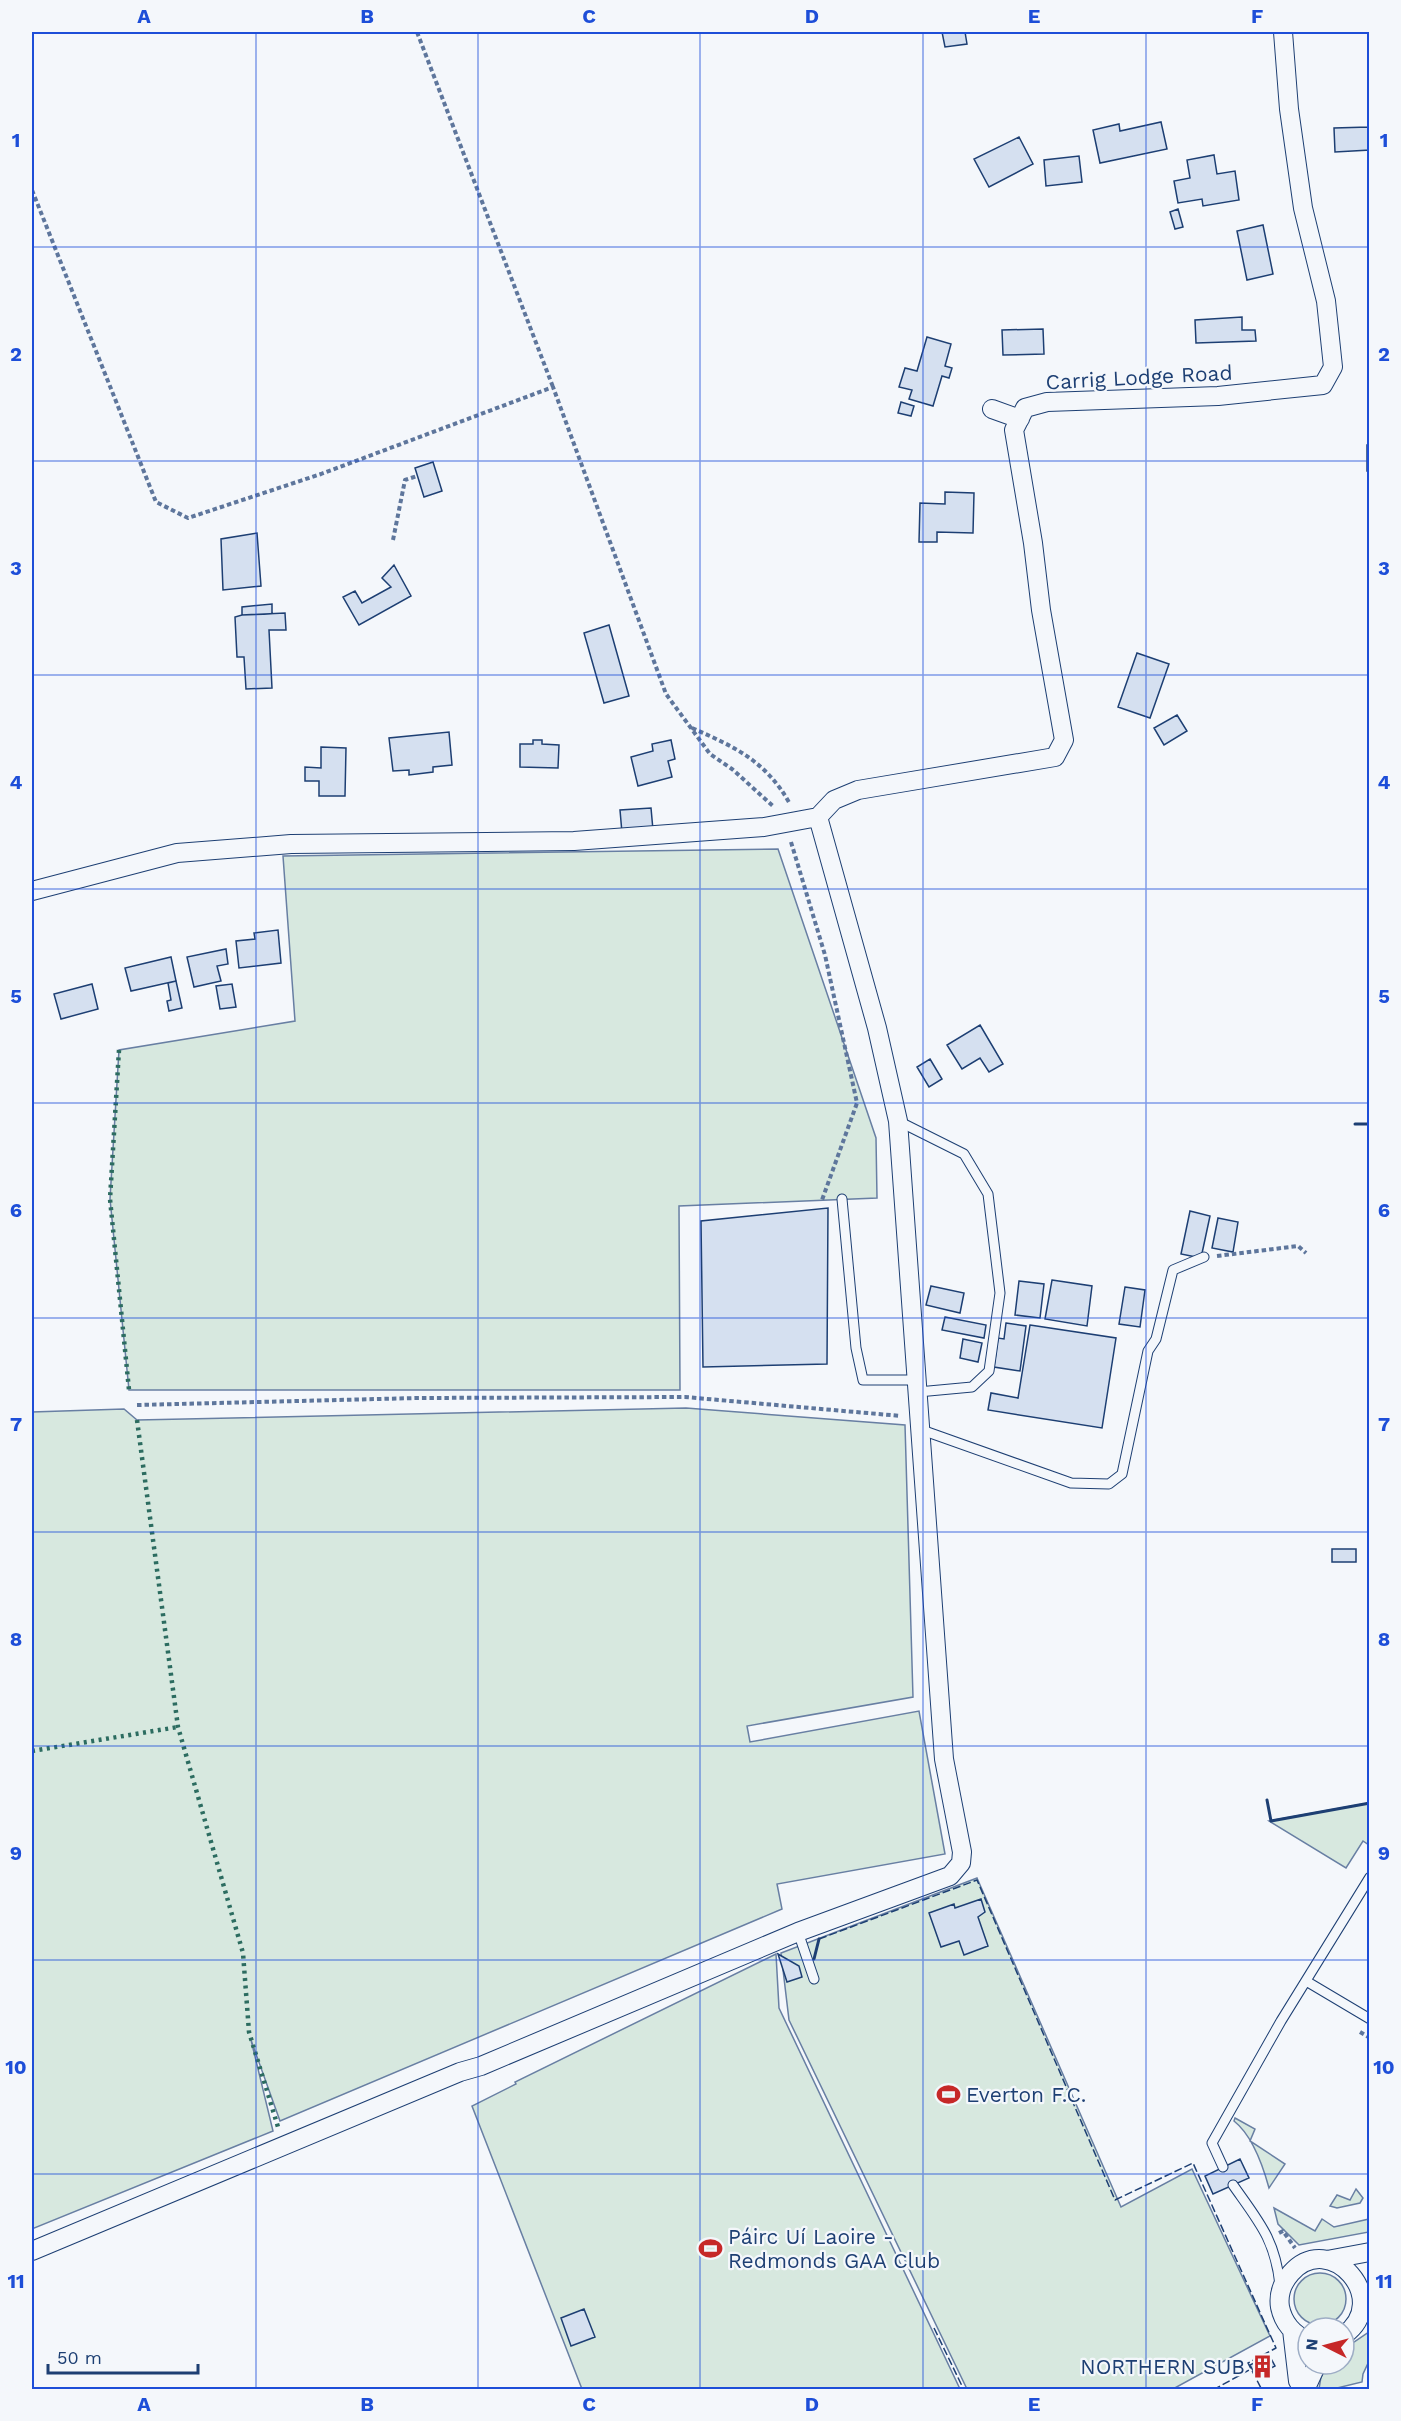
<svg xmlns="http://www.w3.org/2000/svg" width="1401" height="2421" font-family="'Work Sans',sans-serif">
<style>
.green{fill:#d7e8df;stroke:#687fa3;stroke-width:1.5}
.building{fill:#d5e0f0;stroke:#1d3f73;stroke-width:1.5}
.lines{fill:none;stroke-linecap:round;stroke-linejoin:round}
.lane-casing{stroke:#1d3f73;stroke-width:11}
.street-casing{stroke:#1d3f73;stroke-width:20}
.path{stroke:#5e769c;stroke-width:4;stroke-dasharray:4.5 3;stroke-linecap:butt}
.lane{stroke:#f4f7fb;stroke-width:9}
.street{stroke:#f4f7fb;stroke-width:18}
.hedge{stroke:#2c6c60;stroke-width:4.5;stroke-dasharray:3 4.5;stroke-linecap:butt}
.fence{stroke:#1d3f73;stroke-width:1.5;stroke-dasharray:8 3;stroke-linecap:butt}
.wall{stroke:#1d3f73;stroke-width:3}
.grid{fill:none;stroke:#1d4ed8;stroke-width:1.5;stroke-opacity:0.55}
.labels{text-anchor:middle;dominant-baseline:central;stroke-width:4.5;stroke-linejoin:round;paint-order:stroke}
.street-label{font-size:21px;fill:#1d3f73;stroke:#f4f7fb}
.poi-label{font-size:21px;fill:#1d3f73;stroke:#f4f7fb;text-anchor:start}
.neatline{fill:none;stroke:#1d4ed8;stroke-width:2}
.grid-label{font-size:20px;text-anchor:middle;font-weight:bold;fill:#1d4ed8}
</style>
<rect width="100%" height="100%" fill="#f4f7fb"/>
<path class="green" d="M778 849 876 1138 877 1198 679 1206 680 1390H129L110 1199 119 1050 295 1021 283 856Z
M686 1408 905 1425 913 1697 747 1726 750 1742 919 1711 945 1854 777 1884 782 1909 280 2121 251 2040 273 2131 32 2229V1412L124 1409 137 1420Z
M1369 1803V1845L1363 1841 1346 1868 1269 1821Z
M977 1878 1121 2207 1192 2169 1270 2336 1173 2389H967L789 2020 781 1953Z
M776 1954 779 2008 960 2389H582L472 2106 516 2084 515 2082Z
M1235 2118 1255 2129 1250 2141 1285 2164 1269 2188C1263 2166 1253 2136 1234 2121Z
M1356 2189 1363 2198 1360 2203 1337 2208 1330 2206 1337 2195 1350 2200Z
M1274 2208 1315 2231 1322 2219 1334 2227 1369 2219V2232L1299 2245 1278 2224Z
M1294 2299a26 26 0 1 1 52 0a26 26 0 1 1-52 0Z
M1369 2332V2361L1363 2374 1362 2382 1333 2389H1319L1321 2377 1329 2364H1344V2349Z"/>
<path class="building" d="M942 32H965L967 44 945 47Z
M1368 110H1370V150L1335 152 1334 128 1369 127Z
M1161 122 1167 149 1100 163 1093 130 1119 124 1120 131Z
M1019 137 1033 164 989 187 974 159Z
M1214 155 1217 174 1235 171 1239 200 1203 206 1202 199 1178 203 1174 181 1190 178 1187 160Z
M1079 156 1082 182 1046 186 1044 160Z
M1178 209 1183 227 1175 229 1170 212Z
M1263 225 1273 274 1247 280 1237 231Z
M1242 317V330H1255L1256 341 1196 343 1195 320Z
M1043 329 1044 354 1003 355 1002 330Z
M927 337 951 344 945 366 952 368 949 378 942 376 933 406 909 399 912 390 899 387 905 368 917 371Z
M901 402 914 406 911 416 898 413Z
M1367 445H1370V471H1367Z
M433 462 442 491 424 497 415 468Z
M945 492 974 493 973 533 937 532V542H919L920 503 945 504Z
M257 533 261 586 223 590 221 539Z
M394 565 411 596 359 625 343 597 355 591 362 603 391 587 382 578Z
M272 604V614L242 615V607Z
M285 613 286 630H269L272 688 246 689 244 657H237L235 617 242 615Z
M609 625 629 696 604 703 584 633Z
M1137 653 1169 664 1150 718 1118 707Z
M1177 715 1187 731 1164 745 1154 728Z
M449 732 452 765 433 767V772L409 775V770L393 771 389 738Z
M533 740H542V744L559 745 558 768 520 767V744H533Z
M671 740 675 759 668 761 672 777 638 786 631 757 653 751 652 744Z
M321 747 346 748 345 796H319V781H305V767L321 768Z
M651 808 653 830 622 833 620 810Z
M278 930 281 963 239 968 236 941 255 939 254 933Z
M226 949 228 964 217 966 221 981 194 987 187 957Z
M171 957 176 981 131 991 125 968Z
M176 981 182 1008 169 1011 167 1001 171 1000 168 983Z
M92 984 98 1009 61 1019 54 994Z
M232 984 236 1007 220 1009 216 986Z
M980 1025 1003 1064 989 1072 980 1058 962 1069 947 1045Z
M930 1059 942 1079 929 1087 917 1067Z
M828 1208 827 1364 703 1367 701 1221Z
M1190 1211 1210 1216 1201 1258 1181 1254Z
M1218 1218 1238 1222 1233 1252 1212 1248Z
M1052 1280 1092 1286 1087 1326 1045 1319Z
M1019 1281 1044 1284 1040 1318 1015 1315Z
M931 1286 964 1293 960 1313 926 1305Z
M1125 1287 1145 1290 1140 1327 1119 1324Z
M945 1317 986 1325 984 1338 942 1330Z
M1006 1323 1026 1326 1020 1371 994 1367 998 1338 1004 1339Z
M1030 1325 1116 1338 1102 1428 988 1410 991 1393 1018 1398Z
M963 1339 982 1343 978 1362 960 1358Z
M1332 1549H1356V1562H1332Z
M981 1899 985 1912 978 1917 988 1946 964 1955 959 1941 941 1947 929 1913 954 1904 955 1908Z
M778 1954 799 1966 802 1977 787 1982Z
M1240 2159 1249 2178 1213 2194 1205 2176Z
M584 2309 595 2337 571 2346 561 2318Z
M1269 2355 1275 2366 1256 2376 1250 2365Z"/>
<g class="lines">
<defs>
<path id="lane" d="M898 1121 964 1154 988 1194 1000 1293 989 1371 972 1387 918 1392
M842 1199 856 1348 863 1380H918
M919 1429 1071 1483 1109 1484 1122 1474 1148 1351 1156 1339 1173 1270 1204 1257
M798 1932 814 1979
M1306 1981 1370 2019
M1223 2167 1212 2143 1281 2021 1370 1877
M1233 2185C1259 2222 1275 2239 1280 2285"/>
<path id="street" d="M992 409 1020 419
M818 817 834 800 858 790 1055 757 1064 740 1041 610 1033 543 1014 430 1025 408 1047 402 1218 396 1323 385 1333 367 1326 301 1303 208 1289 109 1283 32
M32 891 177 853 291 844 574 841 764 827 818 817
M32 2251 460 2072 481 2066 798 1932 950 1876 961 1863 962 1852 944 1759 898 1121 877 1028 818 817
M1327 2260 1370 2252
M1292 2330 1298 2381 1303 2390
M1308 2340C1293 2335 1283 2322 1280 2307 1278 2294 1283 2282 1291 2273 1330 2229 1393 2300 1344 2335
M1305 2390 1317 2364"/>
</defs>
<use href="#lane" class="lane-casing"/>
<use href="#street" class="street-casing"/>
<path class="path" d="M417 32 553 387
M32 190 156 502 188 518 321 474 553 387 666 694 710 754 732 769 773 806
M393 540 405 480 417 476
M692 728C735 747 766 761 790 804
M791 842 825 955 857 1103 822 1200
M1217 1256 1298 1246 1306 1253
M137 1405 417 1398 685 1397 901 1416
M1360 2032 1370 2038
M1279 2233 1283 2231 1295 2248"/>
<use href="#lane" class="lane"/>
<use href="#street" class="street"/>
<path class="hedge" d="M119 1050 110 1199 129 1390
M137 1420 178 1727 243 1953 249 2032 278 2127
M32 1751 178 1727"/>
<path class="fence" d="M819 1939 977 1880 1115 2200 1193 2163 1276 2348 1248 2363 1262 2390
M934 2328 964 2390
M1213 2390 1251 2369"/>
<path class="wall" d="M1355 1124H1370
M1267 1800 1271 1821 1370 1803
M814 1959 819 1939"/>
</g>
<path class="grid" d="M256 32V2390M478 32V2390M700 32V2390M923 32V2390M1146 32V2390M32 247H1370M32 461H1370M32 675H1370M32 889H1370M32 1103H1370M32 1318H1370M32 1532H1370M32 1746H1370M32 1960H1370M32 2174H1370"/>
<defs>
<symbol id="stadium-bare" viewBox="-9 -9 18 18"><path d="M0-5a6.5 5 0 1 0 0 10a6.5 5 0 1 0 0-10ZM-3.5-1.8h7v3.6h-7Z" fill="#c62828" stroke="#f4f7fb" stroke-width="2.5" paint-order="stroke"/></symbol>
<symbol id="building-bare" viewBox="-9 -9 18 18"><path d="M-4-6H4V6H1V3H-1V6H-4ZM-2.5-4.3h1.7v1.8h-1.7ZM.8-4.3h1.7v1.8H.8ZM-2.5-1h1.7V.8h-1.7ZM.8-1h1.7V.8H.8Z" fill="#c62828" stroke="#f4f7fb" stroke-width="2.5" paint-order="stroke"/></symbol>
</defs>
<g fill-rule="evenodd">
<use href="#stadium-bare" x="932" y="2078" width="33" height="33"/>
<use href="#stadium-bare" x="694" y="2232" width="33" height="33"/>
<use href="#building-bare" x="1246" y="2350" width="33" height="33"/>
</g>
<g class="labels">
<g class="street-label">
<text transform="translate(1139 377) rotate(-3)">Carrig Lodge Road</text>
</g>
<g class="poi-label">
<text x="966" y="2094">Everton F.C.</text>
<text x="728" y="2236">Páirc Uí Laoire -<tspan x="728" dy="24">Redmonds GAA Club</tspan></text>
<text x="1245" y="2366" text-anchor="end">NORTHERN SUB</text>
</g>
</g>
<rect width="1401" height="2421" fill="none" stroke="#f4f7fb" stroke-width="66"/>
<g transform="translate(1326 2346) rotate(276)"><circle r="28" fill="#f4f7fb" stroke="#9eadc5" stroke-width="1.5"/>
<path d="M0-4.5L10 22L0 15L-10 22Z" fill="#c62828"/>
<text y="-9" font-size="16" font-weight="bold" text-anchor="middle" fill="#1d3f73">N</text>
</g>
<path d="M48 2364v9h150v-9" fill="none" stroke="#1d3f73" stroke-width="3"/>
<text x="57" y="2364" font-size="18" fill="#1d3f73" stroke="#f4f7fb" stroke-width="4.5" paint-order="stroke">50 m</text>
<rect x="33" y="33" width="1335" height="2355" class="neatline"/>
<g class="grid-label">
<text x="144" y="23">A</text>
<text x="367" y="23">B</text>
<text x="589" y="23">C</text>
<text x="812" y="23">D</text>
<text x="1034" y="23">E</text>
<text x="1257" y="23">F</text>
<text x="16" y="147">1</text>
<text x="1384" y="147">1</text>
<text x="16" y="361">2</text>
<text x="1384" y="361">2</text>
<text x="16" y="575">3</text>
<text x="1384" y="575">3</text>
<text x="16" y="789">4</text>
<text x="1384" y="789">4</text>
<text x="16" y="1003">5</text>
<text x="1384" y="1003">5</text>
<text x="16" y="1217">6</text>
<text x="1384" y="1217">6</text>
<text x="16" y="1431">7</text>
<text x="1384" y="1431">7</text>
<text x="16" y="1646">8</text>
<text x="1384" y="1646">8</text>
<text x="16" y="1860">9</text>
<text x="1384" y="1860">9</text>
<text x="16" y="2074">10</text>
<text x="1384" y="2074">10</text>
<text x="16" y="2288">11</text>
<text x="1384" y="2288">11</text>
<text x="144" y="2411">A</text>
<text x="367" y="2411">B</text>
<text x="589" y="2411">C</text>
<text x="812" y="2411">D</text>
<text x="1034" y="2411">E</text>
<text x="1257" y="2411">F</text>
</g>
</svg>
